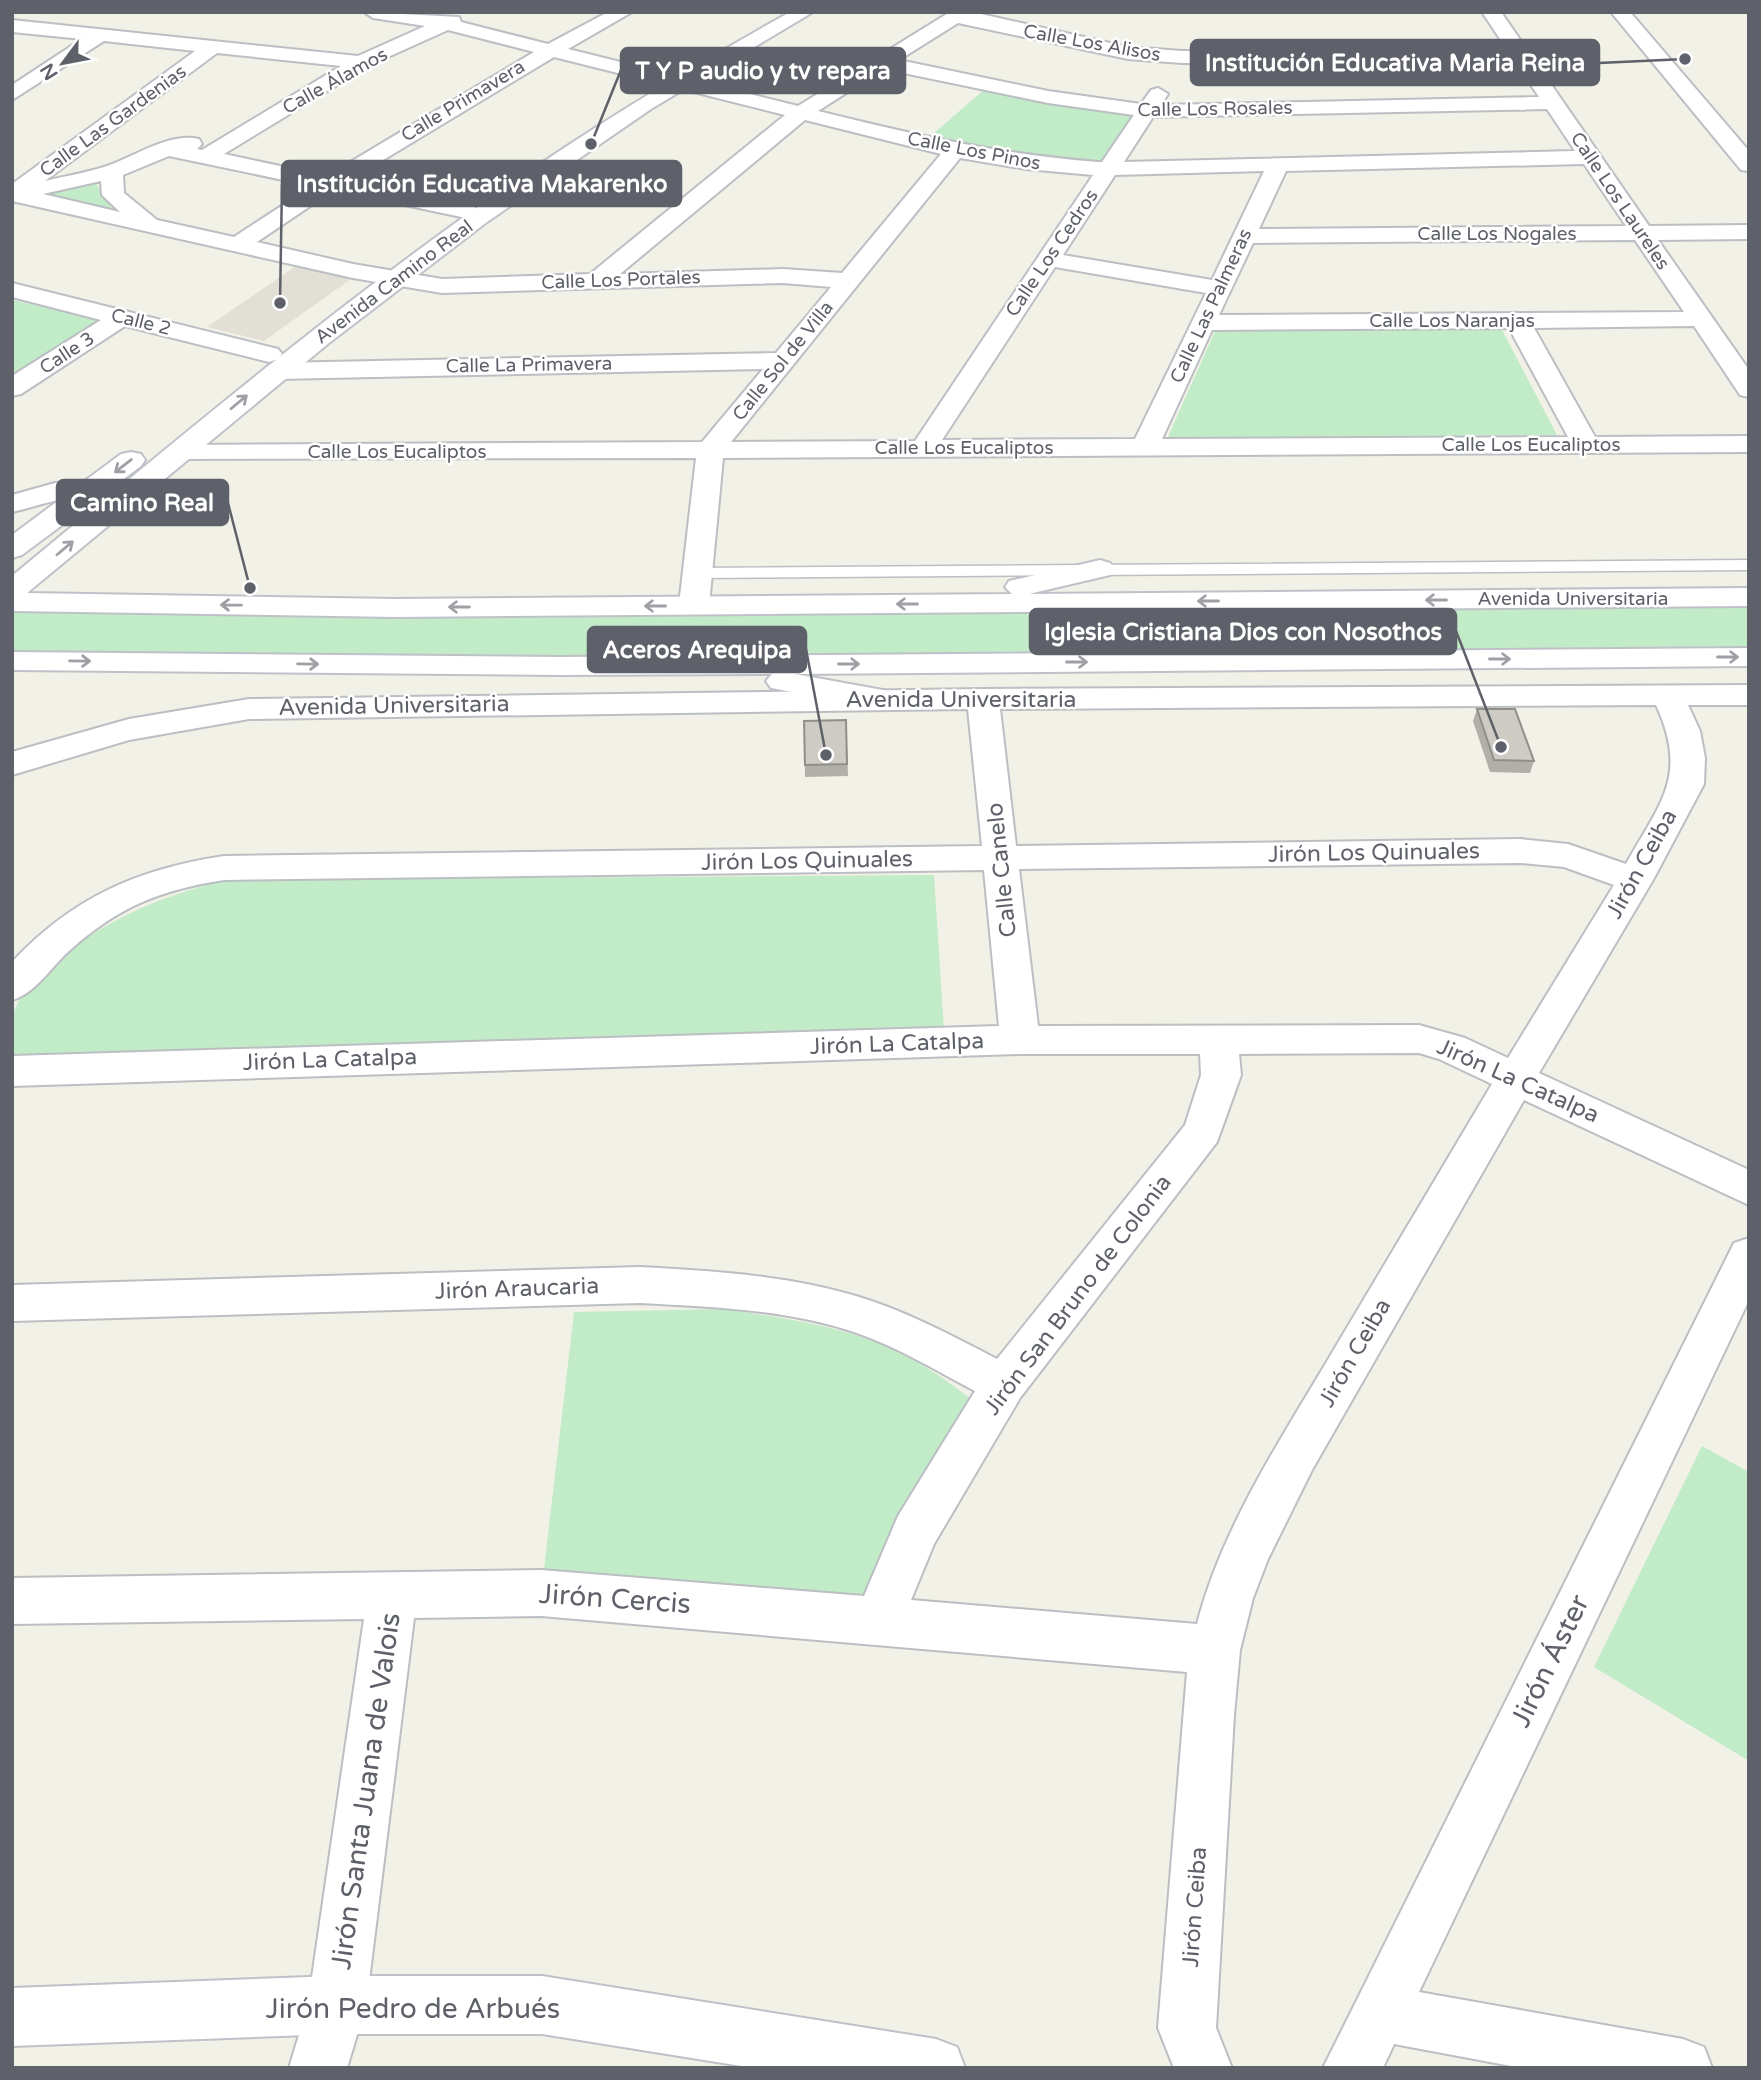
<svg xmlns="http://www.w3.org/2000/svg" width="1761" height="2080" font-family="'Varela Round',sans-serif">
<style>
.education{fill:#e2e0d6}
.green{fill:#c2ebc7}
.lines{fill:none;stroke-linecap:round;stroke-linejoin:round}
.lane-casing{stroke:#bbbec3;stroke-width:3}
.street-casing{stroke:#bbbec3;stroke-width:4}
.secondary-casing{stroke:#bfc1c9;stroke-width:4}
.lane{fill:#fff;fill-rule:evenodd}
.street{fill:#fff;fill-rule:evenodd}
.secondary{fill:#fff;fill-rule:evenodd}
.wall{fill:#b0afa9}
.building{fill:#cdcbc4;stroke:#908e89;stroke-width:2}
.oneway{stroke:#9ea0a5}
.labels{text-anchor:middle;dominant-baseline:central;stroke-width:5;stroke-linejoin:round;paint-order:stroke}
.far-street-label{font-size:19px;fill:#5e6169;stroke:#fff}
.street-label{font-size:23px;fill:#5e6169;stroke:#fff}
.near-street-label{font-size:28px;fill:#5e6169;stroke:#fff}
.leader{fill:none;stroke:#5e6169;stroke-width:2.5}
.callout-dot{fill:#5e6169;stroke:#fff;stroke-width:2.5}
.callout{fill:#5e6169;stroke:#5e6169;stroke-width:2.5}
.callout-label{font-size:24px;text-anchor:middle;font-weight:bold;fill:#fff}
</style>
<rect width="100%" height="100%" fill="#f2f1e7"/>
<path class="education" d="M296 266 351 279 264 341 207 327Z"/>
<path class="green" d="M986 88 1137 114 1104 164 1057 161 926 140Z
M95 182 113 210 34 194Z
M12 300 104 321 12 379Z
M1501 328 1557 435 1167 439 1216 329Z
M1749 605V648L542 658 12 652V610Z
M934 875 944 1030 12 1055C12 1042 9 1024 14 1012 21 990 41 974 58 959 109 918 163 895 227 880Z
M724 1309C776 1317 828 1324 878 1343 912 1355 943 1378 971 1399L870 1600 544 1569 574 1312Z
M1702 1446 1749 1472V1761L1594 1667Z"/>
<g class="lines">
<defs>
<path id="lane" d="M1749 560V570L697 578 689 573 697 568Z"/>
<path id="street" d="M364 12 459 17 461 22 548 44 608 12H632L568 49 798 106 950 12H972L1128 47 1182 51H1508L1482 12H1501L1649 226 1749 225V239L1658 240 1749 370V397L1740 395 1694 326 1534 328 1595 437 1749 436V452L723 458 709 605 705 611 694 614 683 611 679 605 696 458 169 459 165 453 169 447 179 445 702 442 763 369 277 379 268 376 264 371 268 366 277 363 776 353 831 287 783 283 442 293 353 278 12 201V184L195 51 104 41 12 100V85L82 39 12 32V20L358 56 425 26 373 18ZM958 23 1128 59 1182 63H1516L1539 97 1161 105 1168 94 1158 88 1151 90 1141 104 1048 91 899 60ZM448 30 534 52 327 176 224 154 368 66ZM217 53 341 66 202 150 197 149 202 144 199 139C168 132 133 158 104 167 85 173 65 176 45 181ZM554 57 785 115 590 274 442 279 353 264 257 242 334 190 466 218 474 216 477 211 474 206 350 180ZM884 69 1048 103 1134 115 1102 162H1098C998 154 915 135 818 111ZM1547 109 1575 151 1124 162 1153 117ZM805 120 941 154 842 273 783 269 620 274ZM169 156 312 186 234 237 157 220 124 193 123 175ZM960 158 1026 169 1093 175 915 441 731 442ZM1584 164 1626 226 1259 229 1286 171ZM1264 171 1212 280 1063 255 1115 175ZM101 181 102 195 120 212 43 194ZM1635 240 1684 312 1219 315 1253 243ZM1055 267 1206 293 1135 439 942 440ZM1509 328 1568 437 1162 439 1212 330Z
M1611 12H1630L1749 151V171L1741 170Z
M12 283 278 349 282 354 278 359 269 362 125 326 21 394 12 396V376L101 320 12 297Z
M81 481 136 490 140 496 136 502C119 506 100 498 82 498 57 497 36 507 12 512V495L55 483Z
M1749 685V705H1688L1700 731 1705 758 1704 784 1653 880 1539 1073 1749 1170V1205L1524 1100 1312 1470 1268 1559 1253 1598 1240 1650 1234 1715 1216 2028 1232 2068H1174L1158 2028 1187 1672 541 1616 414 1618 366 2005 347 2068H289L308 2005 364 1619 12 1624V1578L541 1570 864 1596 898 1516 975 1391C935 1370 896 1346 854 1332 785 1309 711 1307 640 1303L12 1321V1285L640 1267C713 1271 786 1275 856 1296 906 1311 951 1335 997 1359L1185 1125 1201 1075 1200 1054H1020L12 1086V1056L999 1026 984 870 224 880C160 890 118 907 69 951 51 967 35 994 12 1000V962C73 897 138 869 224 856L982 846 968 709 249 719 129 740 12 775V752L129 719 249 699 983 689ZM1656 705C1689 776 1660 803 1626 864L1568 844 1520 839 1016 846 1000 709ZM1520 863 1564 867 1614 885 1508 1058 1465 1038 1419 1025 1038 1026 1019 869ZM1419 1053 1439 1059 1492 1084C1437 1177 1381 1270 1326 1363 1277 1445 1221 1531 1197 1624L911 1600 934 1544 1020 1398 1217 1142 1241 1075 1239 1054Z
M1749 1238V1300L1419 1992 1683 2039 1704 2047 1712 2068H1522L1394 2044 1383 2068H1323L1734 1243Z"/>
<path id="secondary" d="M790 12H813L651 109 487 222 329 343 27 593 396 599 1012 594 1005 587 1009 581 1100 560 1110 563 1115 569 1110 575 1029 594 1749 588V606L396 617 12 611V576C189 430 364 281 555 154 631 103 710 57 790 12Z
M131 452 141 454 145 460 141 466 22 555 12 558V535L121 454Z
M1749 648V666L795 674 899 693 904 700 899 707 888 710 771 688 766 681 772 674 560 675 12 670V652L560 657Z
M337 1976H542L936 2039 957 2047 965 2068H754L542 2034H337L12 2046V1988Z"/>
</defs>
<use href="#lane" class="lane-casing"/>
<use href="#street" class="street-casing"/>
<use href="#secondary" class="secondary-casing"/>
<use href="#lane" class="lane"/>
<use href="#street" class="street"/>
<use href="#secondary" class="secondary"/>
</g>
<path class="wall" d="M1477 709 1534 761 1530 773 1490 772 1473 721Z
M846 720 848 776 805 777 804 721Z"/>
<path class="building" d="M1477 709H1515L1534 761 1494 760Z
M846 720 847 764 805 765 804 721Z"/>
<defs><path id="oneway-shaft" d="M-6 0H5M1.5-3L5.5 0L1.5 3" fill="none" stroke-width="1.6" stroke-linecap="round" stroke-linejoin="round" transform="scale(1.75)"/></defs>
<g class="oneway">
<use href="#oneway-shaft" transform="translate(239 402) rotate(-40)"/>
<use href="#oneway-shaft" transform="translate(123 466) rotate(142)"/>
<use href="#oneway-shaft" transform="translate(65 548) rotate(-40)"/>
<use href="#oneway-shaft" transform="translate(1436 600) rotate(180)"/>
<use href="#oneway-shaft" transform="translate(1208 601) rotate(180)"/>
<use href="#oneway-shaft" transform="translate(907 604) rotate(180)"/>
<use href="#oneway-shaft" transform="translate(231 605) rotate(-179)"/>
<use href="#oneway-shaft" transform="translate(655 606) rotate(180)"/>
<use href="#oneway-shaft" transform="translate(459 607) rotate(180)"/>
<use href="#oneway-shaft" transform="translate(1728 657)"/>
<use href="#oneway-shaft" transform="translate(1500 659)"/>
<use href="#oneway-shaft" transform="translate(80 661) rotate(1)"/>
<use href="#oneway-shaft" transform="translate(1077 662)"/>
<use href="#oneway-shaft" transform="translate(308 664) rotate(1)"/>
<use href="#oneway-shaft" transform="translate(849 664)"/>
</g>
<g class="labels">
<g class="far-street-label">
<text transform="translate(1092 43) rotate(10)">Calle Los Alisos</text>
<text transform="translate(335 81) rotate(-29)">Calle Álamos</text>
<text transform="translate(463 101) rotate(-31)">Calle Primavera</text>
<text transform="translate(1215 109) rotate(-1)">Calle Los Rosales</text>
<text transform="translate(113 121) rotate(-36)">Calle Las Gardenias</text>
<text transform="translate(974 151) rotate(11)">Calle Los Pinos</text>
<text transform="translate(1620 201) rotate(56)">Calle Los Laureles</text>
<text x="1497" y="234">Calle Los Nogales</text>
<text transform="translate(1052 253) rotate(-56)">Calle Los Cedros</text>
<text transform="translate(621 280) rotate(-2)">Calle Los Portales</text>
<text transform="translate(394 282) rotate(-37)">Avenida Camino Real</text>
<text transform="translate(1211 306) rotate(-65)">Calle Las Palmeras</text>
<text x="1452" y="321">Calle Los Naranjas</text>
<text transform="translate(141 322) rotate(14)">Calle 2</text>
<text transform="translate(67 353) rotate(-33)">Calle 3</text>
<text transform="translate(783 361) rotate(-51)">Calle Sol de Villa</text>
<text transform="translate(529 365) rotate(-1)">Calle La Primavera</text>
<text x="1531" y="445">Calle Los Eucaliptos</text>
<text x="964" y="448">Calle Los Eucaliptos</text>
<text x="397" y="452">Calle Los Eucaliptos</text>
<text x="1573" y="599">Avenida Universitaria</text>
</g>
<g class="street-label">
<text x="961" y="700">Avenida Universitaria</text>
<text transform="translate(394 706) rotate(-1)">Avenida Universitaria</text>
<text transform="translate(1374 853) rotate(-1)">Jirón Los Quinuales</text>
<text transform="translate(807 861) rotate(-1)">Jirón Los Quinuales</text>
<text transform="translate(1642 864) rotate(-61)">Jirón Ceiba</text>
<text transform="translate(1002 870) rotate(-96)">Calle Canelo</text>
<text transform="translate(897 1044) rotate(-2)">Jirón La Catalpa</text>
<text transform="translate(330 1060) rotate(-2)">Jirón La Catalpa</text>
<text transform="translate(1518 1081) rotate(24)">Jirón La Catalpa</text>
<text transform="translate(517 1289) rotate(-2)">Jirón Araucaria</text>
<text transform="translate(1078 1295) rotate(-53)">Jirón San Bruno de Colonia</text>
<text transform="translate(1355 1353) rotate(-60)">Jirón Ceiba</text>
<text transform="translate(1195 1907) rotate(-86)">Jirón Ceiba</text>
</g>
<g class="near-street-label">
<text transform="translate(615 1599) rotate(4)">Jirón Cercis</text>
<text transform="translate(1550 1661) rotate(-64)">Jirón Áster</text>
<text transform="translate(366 1791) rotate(-82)">Jirón Santa Juana de Valois</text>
<text x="413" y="2009">Jirón Pedro de Arbués</text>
</g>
</g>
<path class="leader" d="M1685 59L1599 63M591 144L621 70M280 303L282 184M250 588L228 503M1501 747L1456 631M826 755L806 649"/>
<g class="callout-dot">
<circle cx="1685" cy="59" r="7"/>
<circle cx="591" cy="144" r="7"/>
<circle cx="280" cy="303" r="7"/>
<circle cx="250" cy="588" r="7"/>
<circle cx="1501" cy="747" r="7"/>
<circle cx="826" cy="755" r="7"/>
</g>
<g class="callout">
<rect x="1191" y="40" width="408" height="45" rx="7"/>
<rect x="621" y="48" width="284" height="45" rx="7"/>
<rect x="282" y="161" width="399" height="45" rx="7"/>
<rect x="57" y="480" width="171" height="45" rx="7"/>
<rect x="1030" y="609" width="426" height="45" rx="7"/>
<rect x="588" y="627" width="218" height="45" rx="7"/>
</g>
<g class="callout-label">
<text x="1395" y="71">Institución Educativa Maria Reina</text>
<text x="763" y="79">T Y P audio y tv repara</text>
<text x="482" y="192">Institución Educativa Makarenko</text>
<text x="142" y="511">Camino Real</text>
<text x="1243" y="640">Iglesia Cristiana Dios con Nosothos</text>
<text x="697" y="658">Aceros Arequipa</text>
</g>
<rect width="1761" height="2080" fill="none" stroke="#5e6169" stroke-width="28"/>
<g transform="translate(63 63) rotate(238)" stroke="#ffffff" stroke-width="5" paint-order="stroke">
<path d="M0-5L12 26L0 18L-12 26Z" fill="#5e6169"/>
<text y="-10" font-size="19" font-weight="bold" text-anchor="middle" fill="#5e6169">N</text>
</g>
</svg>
